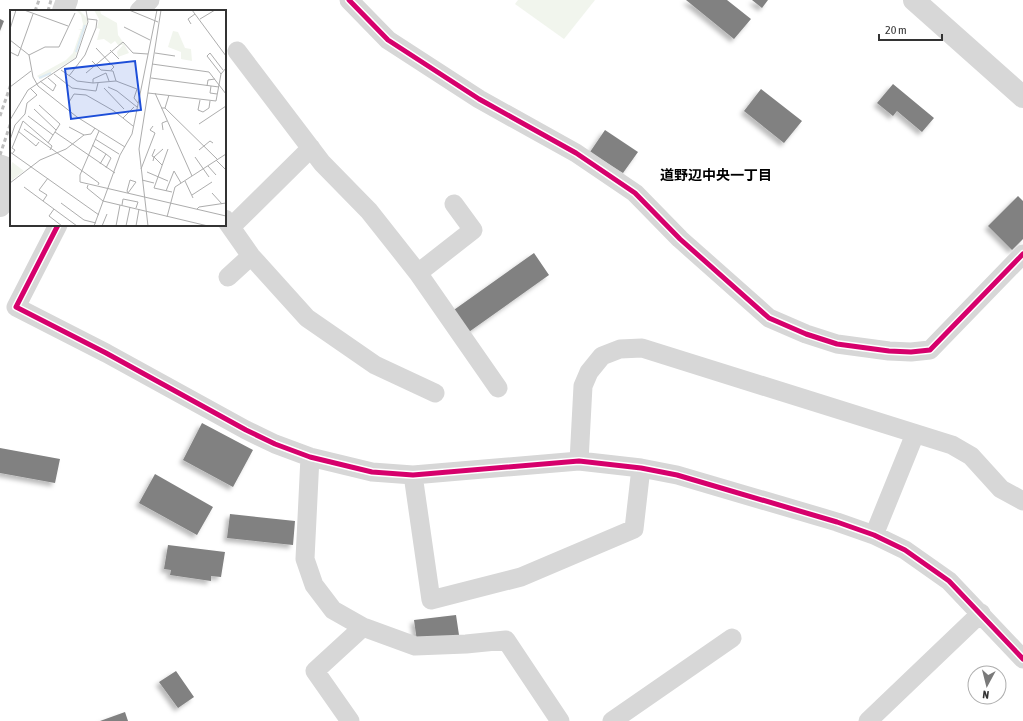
<svg xmlns="http://www.w3.org/2000/svg" width="1023" height="721" font-family="'Asap Condensed','Noto Sans JP',sans-serif">
<style>
.green{fill:#f1f5ed}
.building{fill:#818181;filter:url(#shadow)}
.lines{fill:none;stroke-linecap:round;stroke-linejoin:round}
.minor{stroke:#d7d7d7;stroke-width:19}
.tertiary{stroke:#d7d7d7;stroke-width:22}
.rail{stroke:#bebebe;stroke-width:3;stroke-dasharray:4 3;stroke-linecap:butt}
.cycleway-casing{stroke:#fff;stroke-width:8}
.cycleway{stroke:#d6006c;stroke-width:5}
.labels{text-anchor:middle;dominant-baseline:central;stroke-width:4;stroke-linejoin:round;paint-order:stroke}
.neighbourhood-label{font-size:14px;font-weight:bold;fill:#000;stroke:#fff}
.inset-river{fill:none;stroke:#ddebf3;stroke-width:2}
.inset-road{fill:none;stroke:#adadad;stroke-width:1}
.view{fill:#1d4ed8;fill-opacity:0.15;stroke:#1d4ed8;stroke-width:2}
.inset-edge{fill:none;stroke:#333;stroke-width:2}
</style>
<defs>
<filter id="shadow"><feDropShadow dx="-3.5" dy="3.5" stdDeviation="2" flood-color="#0004"/></filter>
</defs>
<rect width="100%" height="100%" fill="#fff"/>
<path class="green" d="M518 0H595L564 39 515 4Z"/>
<path class="building" d="M686 0H727L751 19 734 39Z
M752 0H768L762 8Z
M0 19 4 21 0 31Z
M893 84 934 118 922 132 897 111 893 116 877 103Z
M761 89 802 121 784 143 744 111Z
M605 130 638 152 623 173 590 152Z
M1018 196 1023 201V239L1012 250 988 226Z
M534 253 549 275 466 334 451 312Z
M202 423 253 450 233 487 183 460Z
M0 448 60 459 55 483 0 473Z
M155 474 213 507 197 535 139 503Z
M230 514 295 521 293 545 227 538Z
M168 545 225 552 221 577 211 576V581L170 575 171 570 164 569Z
M456 615 459 635 417 641 414 620Z
M176 671 194 697 178 708 159 682Z
M125 712 128 721H100Z"/>
<g class="lines">
<path class="minor" d="M349 0 388 40 479 99 576 153 635 193 680 239 769 318 806 334 837 344 889 351 911 352 930 350 1023 254
M139 11 150 0
M237 51 322 163 369 211 418 273 498 388
M0 164 11 168
M225 219 251 256 307 318 375 365 435 393
M58 225 16 307 106 353 246 430 275 444 310 457 372 472 413 475 579 461 641 468 677 475 837 522 874 535 905 550 949 581 1023 659
M231 227 311 148
M418 273 473 230 454 204
M228 277 251 256
M310 457 305 559 314 585 333 610 363 627 415 646 466 644 506 640 560 721
M579 461 583 386 589 372 602 356 620 349 642 348 952 445 971 456 1001 489 1023 501
M413 475 431 600 521 577 634 529 641 468
M874 535 915 434
M350 721 315 671 363 627
M612 721 732 638
M868 721 981 613"/>
<path class="tertiary" d="M914 0 1023 97
M63 11 67 0
M0 206 11 174"/>
<path class="rail" d="M35 11 39 0
M48 11 51 0
M0 116 11 84
M0 155 11 122"/>
<defs>
<path id="cycleway" d="M349 0 388 40 479 99 576 153 635 193 680 239 769 318 806 334 837 344 889 351 911 352 930 350 1023 254
M58 225 16 307 106 353 246 430 275 444 310 457 372 472 413 475 579 461 641 468 677 475 837 522 874 535 905 550 949 581 1023 659"/>
</defs>
<use href="#cycleway" class="cycleway-casing"/>
<use href="#cycleway" class="cycleway"/>
</g>
<g class="labels">
<g class="neighbourhood-label">
<text x="716" y="175">道野辺中央一丁目</text>
</g>
</g>
<g transform="translate(10 10)">
<rect width="216" height="216" fill="#fff"/>
<path d="M66 0 70 1 78 9 65 48 31 69 27 66 56 50 63 43 71 20 68 19H72L73 14 71 5ZM84 0H90L91 4 107 13 108 25 113 32 108 35 105 31 101 34 94 29 87 30 90 19 87 18 89 9ZM163 21 168 22 175 38 181 39 182 51 171 49V42L158 37ZM113 32 119 43 108 47 107 42 113 35H108ZM2 152 14 161 2 170 0 169Z" fill="#f1f5ed"/>
<path class="inset-river" d="M66 42 75 15M29 68 41 63"/>
<path class="inset-road" d="M14 0 58 16M119 0 148 12M182 0 216 46M190 9 205 0M181 14 178 9 185 4M114 17 140 30M0 19 6 0M0 30 19 45 23 67 28 76 67 107 115 137M86 38 104 57 101 60M100 40 109 49M0 42 8 46 23 4M145 43 165 46M19 45 35 37H49L65 3M82 51 91 60 103 61 106 71M142 54 199 62 216 84M51 60 67 71 83 73 106 71 127 79 124 88 128 93M76 63 113 32 123 43 138 44M44 64 62 78 86 81 88 73M211 64 197 46 200 43 213 60M59 66 75 45 86 18 87 10 78 9M141 68 209 77M30 71 43 81 46 75 38 68M83 73V69L96 63 99 71M197 76 198 70 205 69M201 76 200 83 207 84M0 77 21 61M98 77 107 81 127 97M94 78 114 99M138 83 206 91 211 64 216 58M145 83 182 166M190 90 188 100 193 102 199 98 200 91M59 92 64 84 76 85 104 101 123 116M29 95 50 114 38 133M151 98H155L159 85M155 98 207 149M24 99 46 120M18 106 43 125M113 108 124 97M0 110 18 80 66 48 78 12 76 0M189 114 216 96M59 117 74 125M14 119 89 173 88 175M153 120 152 113 157 111M8 121 26 136 29 132M89 121 70 165V172L216 206M45 122 105 163M85 129 109 144M0 130 5 115 15 104 17 93 27 85 20 78M82 135 96 144M145 139 142 146 144 147 153 139M158 139 144 178 162 182M189 140 200 131 203 133M0 142 89 205M2 144 5 140 2 138 13 111 42 136 40 140M185 147 199 167M206 150 216 160M143 151 144 147 152 155M90 154 96 144 101 148 96 158M198 156 206 165M131 159 145 123 140 120 143 116M137 162 158 171M38 168 29 180 37 185 33 191 67 216M120 170 126 172 118 183 117 181ZM132 170 144 173M175 171 183 188M0 173 30 150 56 139 74 125 81 124 85 118M78 175 77 178 93 191 198 216M14 177 33 191M156 181 164 161 171 173M202 183 212 194M182 185 202 172M51 193 74 210 86 213M112 195 113 189 128 192 126 198M44 199 39 206 52 216M187 199 189 197 216 193M157 207 165 177 216 144M84 216 110 145 122 124 147 0M92 216 97 204M106 216 110 195M116 216 120 197M126 216 129 199M138 216 129 139 151 0"/>
<path class="view" d="M125 51 131 100 61 109 55 59Z"/>
<rect width="216" height="216" class="inset-edge"/>
</g>
<g transform="translate(987 685) rotate(187)"><circle r="19" fill="#ffffff" stroke="#adadad"/>
<path d="M0-3L7 15L0 10L-7 15Z" fill="#7a7a7a"/>
<text y="-6" font-size="11" font-weight="bold" text-anchor="middle" fill="#333333">N</text>
</g>
<path d="M879 34v6h63v-6" fill="none" stroke="#333333" stroke-width="2"/>
<text x="885" y="34" font-size="12" fill="#333333" stroke="#ffffff" stroke-width="3" paint-order="stroke">20 m</text>
</svg>
